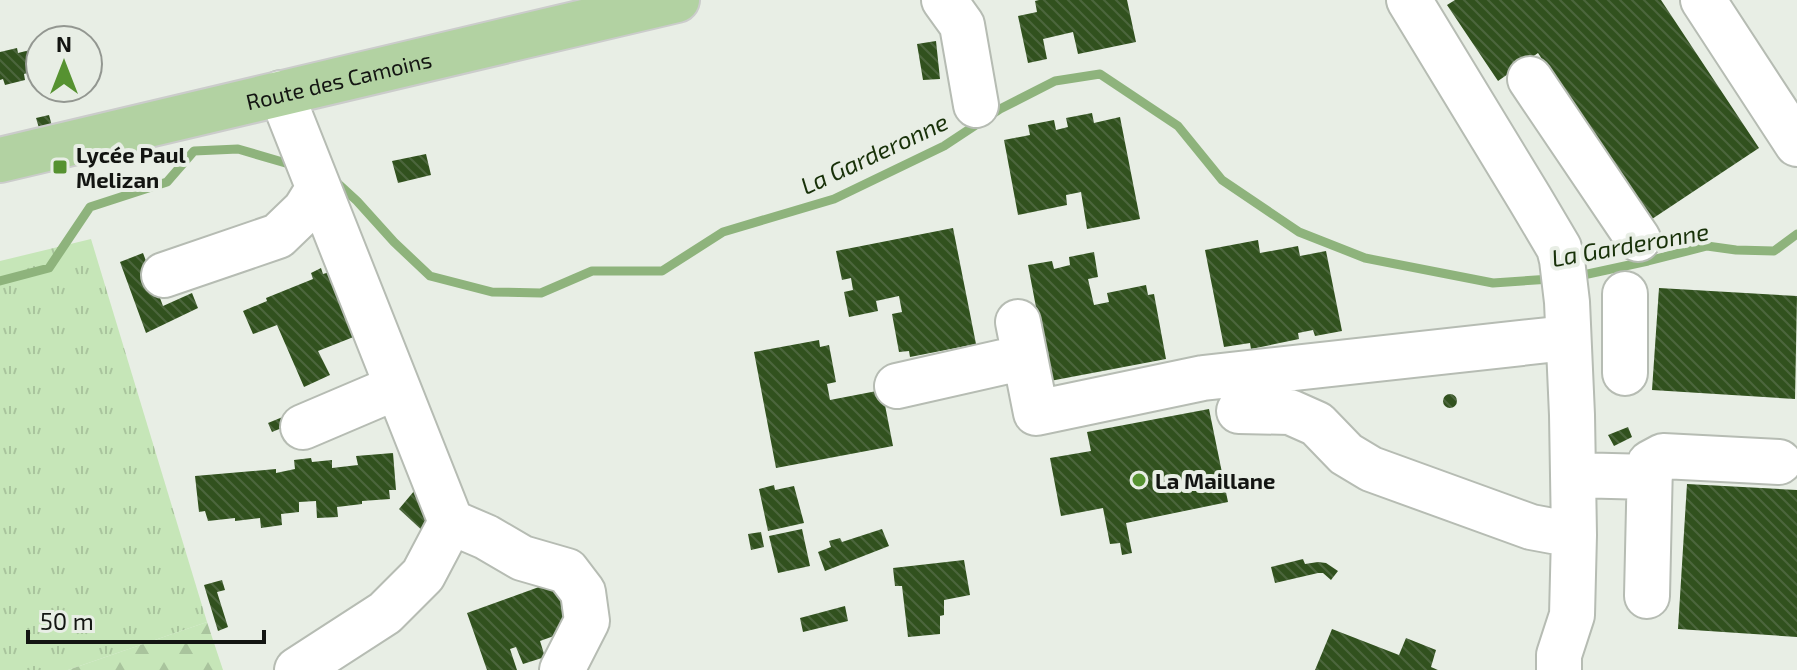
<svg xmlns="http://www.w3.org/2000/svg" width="1797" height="670" font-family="'Exo 2',sans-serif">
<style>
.grass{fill:url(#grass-tufts)}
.forest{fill:url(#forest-firs)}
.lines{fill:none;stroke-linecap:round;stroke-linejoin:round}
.stream{stroke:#8eb37c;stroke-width:9}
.building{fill:url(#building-back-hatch)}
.minor-casing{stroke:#b6bcb3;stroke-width:48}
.major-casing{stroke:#cbcccb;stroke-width:48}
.minor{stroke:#fff;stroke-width:44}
.major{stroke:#b2d2a2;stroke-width:44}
.poi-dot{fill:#569231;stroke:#e8eee5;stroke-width:3}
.labels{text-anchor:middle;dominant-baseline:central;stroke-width:8;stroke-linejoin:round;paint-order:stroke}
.street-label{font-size:22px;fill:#131512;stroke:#e8eee5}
.poi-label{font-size:22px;font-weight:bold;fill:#131512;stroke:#e8eee5;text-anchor:start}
.water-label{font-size:24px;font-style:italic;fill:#183109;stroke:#e8eee5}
</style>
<defs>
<pattern id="grass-tufts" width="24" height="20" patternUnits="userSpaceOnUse" patternTransform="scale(2)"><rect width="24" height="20" fill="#c6e6b8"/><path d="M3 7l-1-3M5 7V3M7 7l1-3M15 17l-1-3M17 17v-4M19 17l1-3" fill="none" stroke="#a9c49d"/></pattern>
<pattern id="forest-firs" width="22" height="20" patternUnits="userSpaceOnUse" patternTransform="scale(2)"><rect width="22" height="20" fill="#c6e6b8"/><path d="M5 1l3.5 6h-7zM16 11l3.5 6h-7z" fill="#a9c49d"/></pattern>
<pattern id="building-back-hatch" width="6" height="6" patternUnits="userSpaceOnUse" patternTransform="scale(2)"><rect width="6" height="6" fill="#31511e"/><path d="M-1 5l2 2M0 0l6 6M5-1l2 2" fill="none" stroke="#4c663d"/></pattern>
</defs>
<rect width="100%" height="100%" fill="#e8eee5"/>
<path class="grass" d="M91 239 207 622 68 670H0V261Z"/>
<path class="forest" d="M207 622 223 670H68Z"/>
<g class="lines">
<path class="stream" d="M333 179 357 201 394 242 430 276 492 292 541 293 592 271H662L723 232 834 199 944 146 1000 109 1055 81 1100 74 1178 126 1222 180 1299 232 1365 258 1493 283 1551 279
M1574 277 1648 261 1707 246 1736 250 1774 251 1797 234
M0 281 49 268 90 207 167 182 194 151 238 149 296 166"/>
</g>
<path class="building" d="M1039 0H1127L1136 42 1078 54 1073 32 1043 39 1047 59 1028 63 1018 16 1037 12 1035 1Z
M1455 0H1661L1759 148 1649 221 1538 53 1498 81 1447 5Z
M936 41 940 79 923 80 917 44Z
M17 48 18 53 30 50 35 71 24 74 25 80 5 85 3 79 0 80V52Z
M1092 113 1094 123 1120 117 1140 219 1087 229 1081 192 1066 195 1067 205 1018 215 1004 140 1030 135 1028 125 1054 120 1056 130 1068 127 1066 118Z
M49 115 52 126 39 128 36 118Z
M426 154 431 175 398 183 392 161Z
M953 228 976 344 910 357 909 351 899 352 892 314 902 312 899 296 876 301 878 311 849 317 844 292 853 290 851 278 842 280 836 251Z
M1258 240 1260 253 1298 246 1300 256 1326 251 1342 331 1315 336 1313 330 1298 333 1299 339 1251 349 1250 343 1224 347 1205 250Z
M1094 252 1098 277 1088 279 1094 305 1109 302 1107 293 1146 285 1148 295 1154 294 1166 359 1050 381 1028 265 1052 261 1054 269 1070 265 1069 257Z
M143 253 163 306 192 293 198 308 146 333 120 262Z
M321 268 323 274 330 272 356 336 318 351 330 375 304 387 277 325 253 334 243 311 267 301 266 298 313 279 311 273Z
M1659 288 1797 296 1795 399 1652 390Z
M819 340 820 347 829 345 836 382 827 384 830 400 882 390 893 446 776 468 754 352Z
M1443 401a7 7 0 1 1 14 0a7 7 0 1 1-14 0Z
M307 407 311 416 272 432 268 423Z
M1209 409 1228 502 1126 523 1132 553 1122 555 1120 543 1110 544 1103 508 1061 516 1050 458 1091 451 1087 432Z
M1628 427 1632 437 1614 446 1608 435Z
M393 453 396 490H389L390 499 362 501V504L337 507 338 517 317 518 316 501 299 502V512L281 514 282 525 261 528 260 518 235 521V518L208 521 205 511 199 512 195 476 276 469V473L295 469 294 460 311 458 312 462 332 460V468L358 465 356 456Z
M425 478 440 514 426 534 399 509Z
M1687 484 1797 490V637L1678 629Z
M774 485 775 490 794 486 804 523 768 531 759 489Z
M802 529 810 566 778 573 769 536Z
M882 529 889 546 825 571 818 552 831 547 829 541 840 538 842 542Z
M761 532 764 547 751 550 748 534Z
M1303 559 1305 564 1318 562 1326 563 1338 571 1331 580 1323 573H1318L1275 583 1271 567Z
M964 560 970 595 944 600V615L940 616V634L908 637 902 586H895L893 568Z
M561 579 576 628 540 641 545 657 523 664 516 647 510 649 517 670H487L467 613Z
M222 580 225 590 217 592 228 627 218 631 204 585Z
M845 606 848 621 803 632 800 618Z
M1332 629 1399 655 1406 638 1436 650 1431 667 1438 670H1315Z"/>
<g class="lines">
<defs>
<path id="minor" d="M944 0 962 25 976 105
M1409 0 1530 199 1559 248 1562 260 1567 302 1572 415 1574 535 1572 615 1559 655V669
M1703 0 1797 144
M1530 79 1638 239
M281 93 451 522 423 575 385 613 297 670
M164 275 278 236 305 210 318 189
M1625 294V373
M1018 322 1036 413 1203 378 1567 338
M897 386 1025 357
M1239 411 1290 412 1317 424 1346 454 1371 469 1531 527 1574 535
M303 427 397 387
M1573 475 1650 477
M451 522 486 537 522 558 567 571 583 592 587 621 562 670
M1647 596 1650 463 1663 456 1779 462"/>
<g id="major">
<path id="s1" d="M0 160 677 0"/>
</g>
</defs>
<use href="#minor" class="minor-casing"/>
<use href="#major" class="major-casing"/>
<use href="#minor" class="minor"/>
<use href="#major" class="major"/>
</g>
<g class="poi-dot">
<rect x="52" y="159" width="16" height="16" rx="4"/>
<circle cx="1139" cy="480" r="8"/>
</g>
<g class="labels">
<g class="street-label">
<text stroke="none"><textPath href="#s1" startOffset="348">Route des Camoins</textPath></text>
</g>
<g class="poi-label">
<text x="76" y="154">Lycée Paul<tspan x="76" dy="25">Melizan</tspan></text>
<text x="1155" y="480">La Maillane</text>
</g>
<g class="water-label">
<text transform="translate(874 153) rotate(-25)">La Garderonne</text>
<text transform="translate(1630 244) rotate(-10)">La Garderonne</text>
</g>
</g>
<g transform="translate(64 64)"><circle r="38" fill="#e8eee5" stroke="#939791" stroke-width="2"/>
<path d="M0-6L14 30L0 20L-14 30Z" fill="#569231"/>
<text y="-12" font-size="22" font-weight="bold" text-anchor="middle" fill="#131512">N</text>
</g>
<path d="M28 630v12h236v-12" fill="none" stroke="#131512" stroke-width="4"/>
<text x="40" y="630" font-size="24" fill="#131512" stroke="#e8eee5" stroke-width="6" paint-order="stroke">50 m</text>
</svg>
